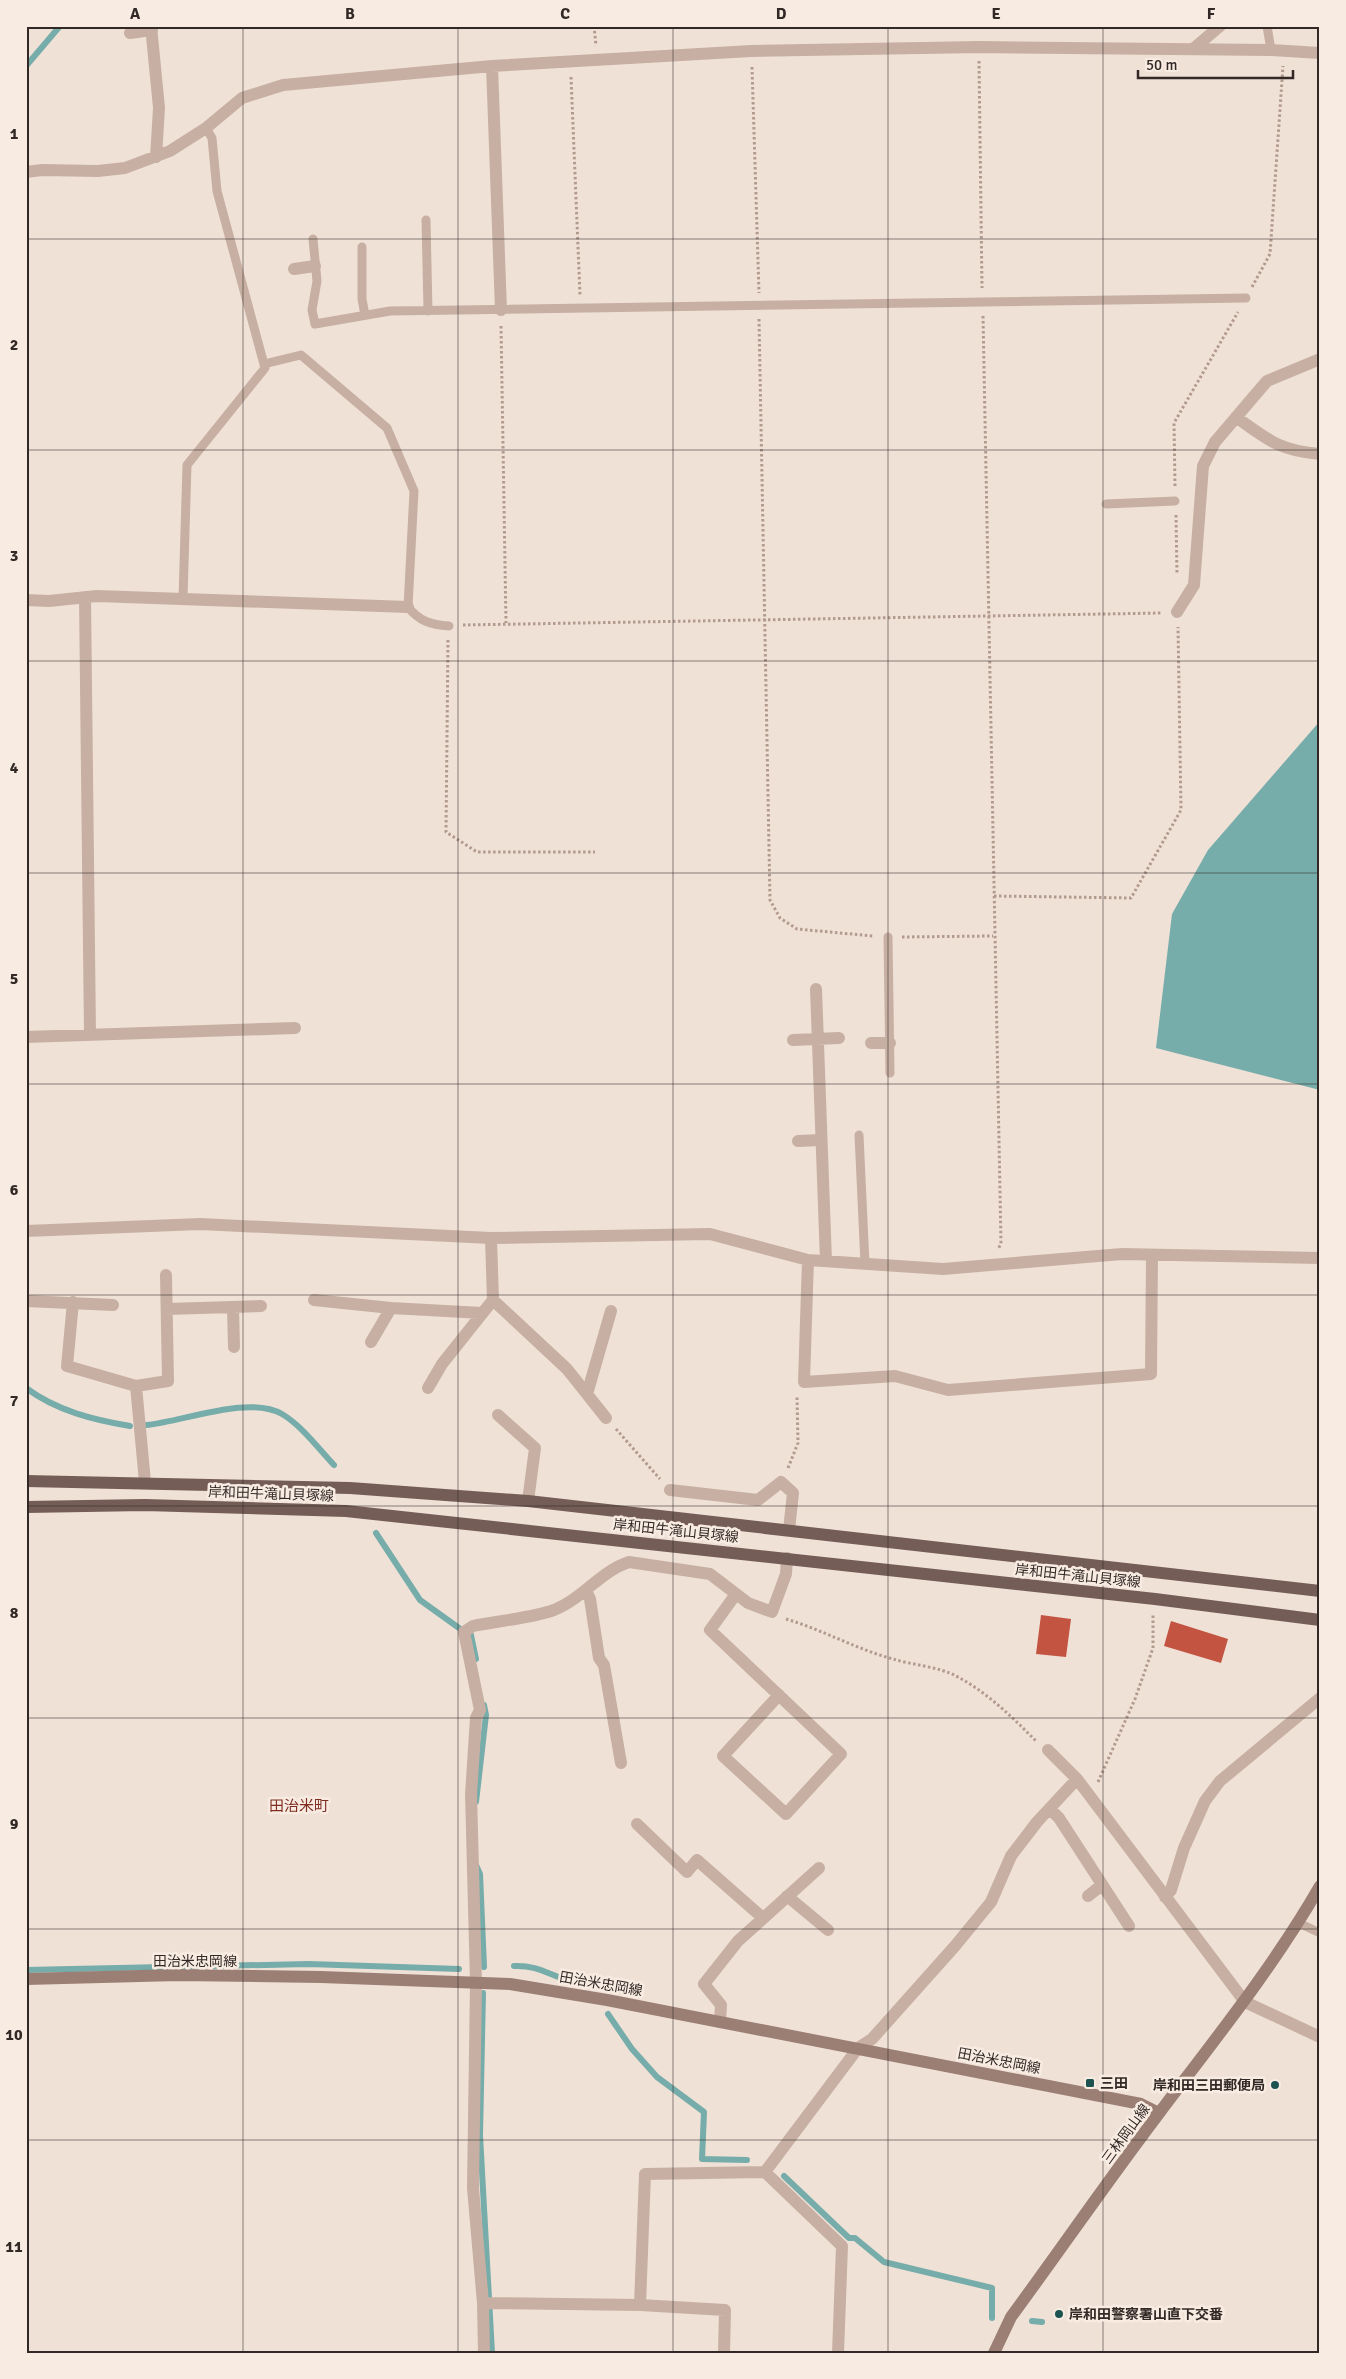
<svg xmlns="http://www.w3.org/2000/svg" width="1346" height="2379" font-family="Signika,'Noto Sans JP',sans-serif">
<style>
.water{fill:#76aca9}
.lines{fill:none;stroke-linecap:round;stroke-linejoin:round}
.stream{stroke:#76aca9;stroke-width:6}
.building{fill:#c35441}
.path{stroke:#b39a8e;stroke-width:3;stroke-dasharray:2.5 2.5;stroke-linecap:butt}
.service{stroke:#c7b0a3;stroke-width:9}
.minor{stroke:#c7b0a3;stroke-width:12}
.secondary{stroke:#9b7f75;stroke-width:12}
.primary{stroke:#745d56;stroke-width:12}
.grid{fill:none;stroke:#322825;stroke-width:1;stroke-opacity:0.55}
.poi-dot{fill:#1c5351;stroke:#f8ece2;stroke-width:2}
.labels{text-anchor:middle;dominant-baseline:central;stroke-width:5;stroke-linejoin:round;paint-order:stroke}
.street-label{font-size:14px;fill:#322825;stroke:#f8ece2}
.poi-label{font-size:14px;font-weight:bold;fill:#322825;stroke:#f8ece2;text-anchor:start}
.neighbourhood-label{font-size:15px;fill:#7f2d20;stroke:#f8ece2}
.neatline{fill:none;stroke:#322825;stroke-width:2}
.grid-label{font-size:16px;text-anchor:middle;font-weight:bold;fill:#322825}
</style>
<rect width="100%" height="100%" fill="#f0e1d7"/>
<path class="water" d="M1320 721V1090L1156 1048 1172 914 1208 850Z"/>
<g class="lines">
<path class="stream" d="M26 66 60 26
M26 1388C57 1411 94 1420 130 1426
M147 1425C185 1421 249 1395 282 1414 302 1426 318 1448 334 1465
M376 1533 420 1600 459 1628
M471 1635 476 1659
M476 1802 486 1715 484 1705
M476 1865 480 1874 484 1967
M514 1966C538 1965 549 1975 570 1981
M26 1970 309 1964 459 1969
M483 1993 480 2135 492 2353
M608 2014 632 2049 657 2077 704 2112 702 2159 747 2160
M784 2176 849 2238H855L884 2262 992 2288V2318
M1032 2321 1042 2322"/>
</g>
<path class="building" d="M1041 1615 1071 1619 1066 1657 1036 1654Z
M1171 1621 1228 1639 1221 1663 1164 1646Z"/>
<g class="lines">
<path class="path" d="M594 26 596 46
M979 61 982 288
M752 67 759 293
M571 77 580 295
M1252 287 1270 254 1283 66
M983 316 1001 1244 998 1249
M759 319 770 900 780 918 797 929 873 936
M501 326 506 623
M1175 486 1174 423 1238 312
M1176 515 1177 574
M463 625 1162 613
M448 640 446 832 477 852H595
M994 896 1131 898 1181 810 1178 627
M902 937 993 936
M616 1429 660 1479
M788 1468 798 1443 797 1396
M786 1619C823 1630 856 1649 893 1659 912 1665 940 1667 956 1676 987 1692 1012 1717 1036 1741
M1098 1782 1135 1699 1153 1648V1614"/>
<path class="service" d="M1267 26 1271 50
M426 220 428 311
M313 239 317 281 312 310 315 324 390 311 1246 298
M362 247V299L365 315
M264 364 301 355 387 428 414 491 408 607C419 621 431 625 449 626
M1106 504 1175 501
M183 598 187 465 265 368 217 191 212 138 206 128
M888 937 890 1073
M859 1135 865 1264
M1299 1923 1320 1933"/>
<path class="minor" d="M151 26 159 108 156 157
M130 33 152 30
M1193 49 1220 26
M492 66 501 310
M26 172 42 170 98 171 125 168 170 151 206 128 242 98 283 85 492 66 751 51 979 47 1271 50 1320 53
M294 269 315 266
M1236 417C1268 440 1280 451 1320 454
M85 597 90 1035
M26 600 49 601 97 596 408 607
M1177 612 1194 585 1203 466 1215 442 1267 381 1320 359
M816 989 826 1261
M26 1037 295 1028
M793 1040 839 1038
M871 1043H890
M798 1141 821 1140
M26 1231 200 1224 491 1238 710 1234 808 1260 943 1269 1122 1254 1320 1258
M808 1260 804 1382 895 1376 948 1390 1151 1374 1152 1256
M314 1300 391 1308 482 1313
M493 1300 567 1369 606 1418
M26 1301 113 1305
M73 1302 67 1366 136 1386 145 1482
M233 1307 234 1347
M167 1309 261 1306
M371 1342 391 1308
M136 1386 168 1381 166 1275
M428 1388 442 1364 493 1300 491 1238
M587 1394 611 1311
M498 1415 535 1448 528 1501
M670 1490 758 1500 781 1482 793 1493 789 1530
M586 1591 590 1599 599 1658 604 1665 621 1763
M736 1594 710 1630 841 1754 786 1814 723 1756 779 1695
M1048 1750 1077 1779 1245 2002 1320 2037
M1050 1809 1059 1818 1129 1926
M637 1824 687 1872 697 1860 763 1918
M787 1896 828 1930
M1088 1896 1102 1885
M1165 1897 1171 1890 1184 1848 1205 1801 1220 1781 1320 1698
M720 2022 721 2005 704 1984 738 1941 819 1868
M765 2172 858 2048 872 2039 955 1946 991 1902 1011 1856 1037 1822 1077 1779
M483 2303 640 2305 725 2310 724 2353
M640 2305 645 2174 765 2172 842 2246 838 2353
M484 2353 483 2303 473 2188 476 1982 471 1794 476 1718 480 1710 464 1632 473 1626C497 1621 532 1618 554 1610 582 1599 601 1571 629 1562L710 1574 748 1603 772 1612 786 1574 787 1558"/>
<path class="secondary" d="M26 1979 178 1975 321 1977 510 1984 607 2000 1141 2104 1159 2113
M994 2353 1011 2317C1061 2249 1109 2179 1160 2112 1216 2038 1274 1966 1320 1886"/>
<path class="primary" d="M26 1481 350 1488 528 1501 1320 1591
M26 1507 145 1505 346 1511 1155 1599 1320 1620"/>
</g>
<path class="grid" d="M243 26V2353M458 26V2353M673 26V2353M888 26V2353M1103 26V2353M26 239H1320M26 450H1320M26 661H1320M26 873H1320M26 1084H1320M26 1295H1320M26 1506H1320M26 1718H1320M26 1929H1320M26 2140H1320"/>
<g class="poi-dot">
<rect x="1085" y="2078" width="10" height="10" rx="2.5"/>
<circle cx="1275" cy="2085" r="5"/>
<circle cx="1059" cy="2314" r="5"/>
</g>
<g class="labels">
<g class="street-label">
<text transform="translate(271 1494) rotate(2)">岸和田牛滝山貝塚線</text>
<text transform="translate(676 1531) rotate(6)">岸和田牛滝山貝塚線</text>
<text transform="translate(1078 1576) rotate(6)">岸和田牛滝山貝塚線</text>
<text x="195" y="1961">田治米忠岡線</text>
<text transform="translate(601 1984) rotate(10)">田治米忠岡線</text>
<text transform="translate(999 2061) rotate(11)">田治米忠岡線</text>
<text transform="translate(1126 2134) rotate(-54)">三林岡山線</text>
</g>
<g class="poi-label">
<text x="1100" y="2083">三田</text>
<text x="1265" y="2085" text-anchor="end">岸和田三田郵便局</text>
<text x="1069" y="2314">岸和田警察署山直下交番</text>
</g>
<g class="neighbourhood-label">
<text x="299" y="1806">田治米町</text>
</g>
</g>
<rect width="1346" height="2379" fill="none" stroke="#f8ece2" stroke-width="55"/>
<path d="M1138 70v8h155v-8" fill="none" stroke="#322825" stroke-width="2.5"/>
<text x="1146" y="70" font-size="15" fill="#322825" stroke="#f8ece2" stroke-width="4" paint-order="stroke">50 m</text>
<rect x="28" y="28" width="1290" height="2324" class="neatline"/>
<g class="grid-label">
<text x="135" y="19">A</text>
<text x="350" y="19">B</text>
<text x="565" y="19">C</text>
<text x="781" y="19">D</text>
<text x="996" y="19">E</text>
<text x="1211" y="19">F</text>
<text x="14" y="139">1</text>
<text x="14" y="350">2</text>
<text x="14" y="561">3</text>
<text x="14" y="773">4</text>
<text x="14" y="984">5</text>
<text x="14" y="1195">6</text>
<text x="14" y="1406">7</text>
<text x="14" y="1618">8</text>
<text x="14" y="1829">9</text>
<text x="14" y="2040">10</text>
<text x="14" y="2252">11</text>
</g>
</svg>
